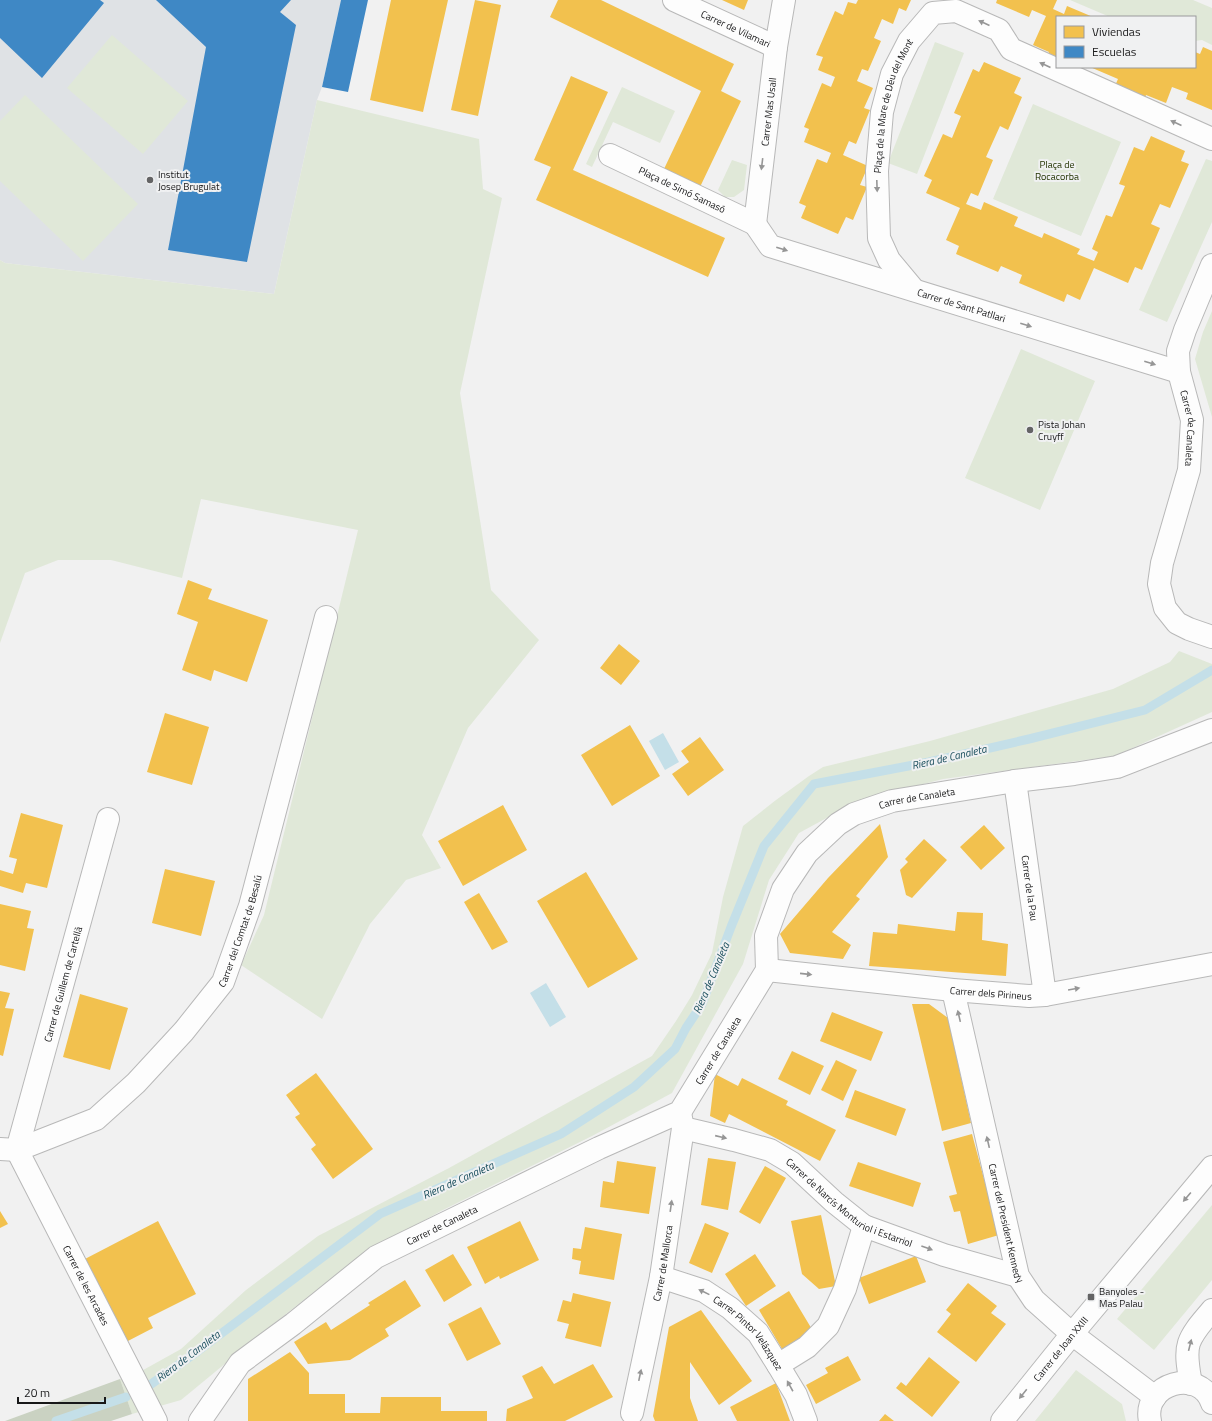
<svg xmlns="http://www.w3.org/2000/svg" width="1212" height="1421" font-family="'Titillium Web',sans-serif">
<style>
.built{fill:#dfe2e5}
.green{fill:#e0e8d8}
.forest{fill:#cad2c2}
.water{fill:#c4dfe8}
.homes{fill:#f2c14e}
.schools{fill:#3f88c5}
.lines{fill:none;stroke-linecap:round;stroke-linejoin:round}
.stream{stroke:#c4dfe8;stroke-width:9}
.street-casing{stroke:#b8b8b8;stroke-width:24}
.street{stroke:#fdfdfd;stroke-width:22}
.oneway{fill:#969696}
.poi-dot{fill:#646465;stroke:#f0f1f2;stroke-width:1.5}
.labels{text-anchor:middle;dominant-baseline:central;stroke-width:4;stroke-linejoin:round;paint-order:stroke}
.street-label{font-size:10px;fill:#181819;stroke:#f0f1f2}
.park-label{font-size:10px;fill:#223301;stroke:#f0f1f2}
.poi-label{font-size:10px;fill:#181819;stroke:#f0f1f2;text-anchor:start}
.water-label{font-size:11px;font-style:italic;fill:#174c5b;stroke:#f0f1f2}
</style>
<rect width="100%" height="100%" fill="#f1f1f1"/>
<path class="built" d="M0 0H341L322 87 317 100 274 294 5 263 0 260Z"/>
<path class="green" d="M1070 0H1193L1212 8V45L1202 40 1195 41V17H1110Z
M112 35 188 101 143 154 67 88Z
M935 42 964 53 917 174 888 163Z
M622 87 675 111 660 143 613 122 592 167 586 164Z
M25 95 138 204 83 261 0 181V121Z
M317 100 479 139 483 189 502 198 460 393 491 590 539 640 468 728 422 835 441 868 406 880 370 924 322 1019 241 965 264 915 358 530 201 499 182 578 111 560H58L25 573 0 643V260L5 263 274 294Z
M1033 104 1121 142 1081 236 993 199Z
M1206 159 1212 161V222L1167 322 1139 310Z
M732 160 747 165 744 190 734 197H725L718 190Z
M1212 311V417L1195 359 1203 332Z
M1021 349 1095 381 1040 510 965 478Z
M1179 651 1212 664V712L1115 756 943 779 858 801 799 833 769 880 743 964 672 1093 592 1136 441 1211 359 1257 272 1325 181 1400 132 1414 120 1379 136 1374 181 1349 246 1290 318 1236 449 1168 652 1056 676 1021 692 995 712 953 723 897 743 826 776 800 809 776 823 767 930 741 1113 689 1170 662Z
M1212 1205V1280L1154 1350 1117 1319Z
M1076 1370 1122 1404 1126 1421H1035Z"/>
<path class="forest" d="M120 1379 132 1414 111 1421H5Z"/>
<path class="water" d="M663 733 679 762 665 770 649 741Z
M546 983 566 1017 550 1027 530 993Z"/>
<path class="homes" d="M391 0H448L423 112 370 100Z
M475 0 501 5 478 116 451 110Z
M558 0H601L734 64 721 91 741 101 700 187 664 169 701 91 550 17Z
M722 0H748L744 10Z
M858 0H911L906 11 899 8 893 24 882 19 874 38 881 41 868 71 862 69 857 81 873 88 864 108 870 110 856 144 849 141 843 155 868 166 860 185 867 187 853 220 846 217 838 234 801 218 806 206 799 203 817 159 827 163 831 153 804 142 809 129 804 127 822 83 831 87 835 77 818 70 823 57 816 55 835 11 843 15 848 2 856 4Z
M997 0H1057L1053 9 1064 14 1067 6 1093 17H1057V61L1047 57 1049 52 1033 45 1046 16 1032 10 1029 17 996 3Z
M1203 47 1212 51V110L1186 99 1188 93 1172 87 1166 103 1146 95 1144 101 1114 88 1118 79 1090 67H1195V52L1200 54Z
M984 62 1021 78 1014 93 1022 97 1008 130 1000 126 986 157 993 160 978 196 971 193 966 204 981 210 984 202 1018 217 1014 226 1042 238 1044 233 1080 249 1077 254 1094 261 1098 252 1092 249 1106 215 1112 217 1125 186 1119 184 1134 147 1144 151 1151 136 1185 151 1181 161 1189 164 1170 208 1160 204 1151 224 1160 228 1142 270 1135 267 1128 283 1094 268 1080 300 1067 294 1064 302 1019 283 1022 275 1001 266 998 272 956 254 959 246 946 240 960 208 926 193 932 180 924 176 943 134 952 138 961 116 954 113 973 69 979 72Z
M571 76 608 92 573 170 725 238 708 277 536 200 551 167 534 160Z
M188 580 212 589 208 599 268 620 247 682 214 670 211 681 182 670 198 622 177 614Z
M619 644 640 661 621 685 600 668Z
M165 713 209 727 192 785 147 772Z
M630 725 660 776 612 806 581 755Z
M700 737 724 770 688 796 672 774 689 762 681 751Z
M503 805 527 850 463 886 438 841Z
M21 813 63 825 47 888 26 883 23 893 0 886V870L13 874 17 859 9 857Z
M880 824 888 857 856 896 860 899 832 932 851 945 843 959 790 953 780 934 828 878Z
M984 825 1005 848 981 870 960 847Z
M924 839 947 860 912 898 906 895 900 870 908 862 905 859Z
M165 869 215 881 201 936 152 923Z
M586 872 638 959 588 988 537 901Z
M479 893 508 942 492 950 464 902Z
M0 904 31 911 27 928 34 929 25 971 0 965Z
M957 912 983 913 982 940 1008 944 1006 976 869 966 873 932 897 934 898 924 955 931Z
M0 991 10 993 5 1008 14 1009 3 1056 0 1055Z
M80 994 128 1008 110 1070 63 1057Z
M912 1004H929L948 1018 971 1123 942 1131Z
M832 1012 883 1032 871 1061 820 1041Z
M792 1051 824 1066 810 1095 778 1079Z
M836 1060 857 1070 843 1101 821 1090Z
M316 1073 373 1149 333 1179 311 1149 316 1145 295 1117 300 1114 286 1095Z
M715 1074 738 1086 742 1078 788 1101 786 1105 836 1130 820 1161 729 1114 725 1123 710 1116Z
M855 1090 906 1109 896 1136 845 1117Z
M972 1134 999 1235 968 1244 960 1211 954 1212 949 1196 957 1194 943 1142Z
M708 1158 736 1162 728 1210 701 1205Z
M617 1161 656 1167 649 1214 600 1207 603 1181 614 1183Z
M858 1162 921 1183 913 1207 849 1186Z
M765 1166 786 1178 760 1224 739 1212Z
M0 1211 8 1224 0 1228Z
M821 1215 836 1286 819 1289 802 1274 791 1221Z
M158 1221 196 1294 148 1318 153 1328 126 1342 83 1260Z
M520 1221 539 1260 500 1279 499 1276 485 1284 467 1247Z
M705 1223 729 1233 712 1273 689 1263Z
M585 1227 622 1234 614 1280 579 1274 581 1261 572 1259 573 1248 581 1249Z
M453 1254 472 1285 444 1302 425 1270Z
M755 1254 776 1286 746 1306 725 1274Z
M916 1256 926 1282 869 1304 859 1278Z
M405 1280 421 1306 385 1329 389 1336 350 1360 308 1364 294 1342 326 1322 331 1330 370 1305 368 1303Z
M968 1283 997 1306 991 1313 1006 1324 976 1362 937 1332 951 1314 946 1310Z
M789 1291 813 1331 782 1349 759 1310Z
M573 1293 611 1302 601 1347 565 1338 569 1324 557 1321 563 1300 571 1302Z
M481 1307 501 1344 467 1361 448 1324Z
M701 1310 752 1381 719 1405 690 1362V1398L698 1421H655L653 1416 669 1327Z
M290 1352 309 1373V1394H345V1413H380L381 1397H441V1411H487V1421H248V1379Z
M848 1356 861 1380 816 1404 806 1385 828 1373 825 1368Z
M929 1357 960 1382 932 1417 896 1388 901 1382 906 1386Z
M593 1364 613 1397 565 1421H506L507 1409 533 1398 522 1376 542 1366 554 1384Z
M776 1383 790 1421H737L730 1407Z
M885 1414 894 1421H879Z"/>
<path class="schools" d="M0 0H100L104 3 42 78 0 38Z
M156 0H291L280 12 296 25 247 262 168 250 206 47Z
M341 0H368L348 92 322 87Z"/>
<g class="lines">
<path class="stream" d="M147 1387 198 1351 380 1214 561 1134 634 1087 675 1049 686 1028 702 1004 731 927 764 846 814 784 929 762 1029 739 1145 710 1212 670
M56 1421 126 1397"/>
<defs>
<g id="street">
<path id="s1" d="M674 0 776 47"/>
<path id="s2" d="M610 155 755 224"/>
<path id="s3" d="M755 224 770 246 1179 372"/>
<path id="s4" d="M755 224 776 47 784 0"/>
<path id="s5" d="M1212 265 1185 330 1178 351 1179 372 1192 420 1189 470 1162 563 1159 584 1165 608 1177 623 1189 629 1212 637"/>
<path id="s6" d="M914 290 889 260 879 238 877 171 882 112 892 74 909 41 933 13 956 11 999 30 1011 49 1212 139"/>
<path id="s7" d="M1015 781 1045 995"/>
<path id="s8" d="M767 970 953 990 1029 996 1045 995 1212 964"/>
<path id="s9" d="M953 990 1018 1276 1034 1300 1072 1334 1155 1397"/>
<path id="s10" d="M683 1128 734 1140 770 1150 792 1163 834 1202 864 1226 944 1255 1018 1276"/>
<path id="s11" d="M0 1149 17 1150 96 1119 136 1083 184 1031 223 982 250 906 326 617"/>
<path id="s12" d="M17 1150 108 819"/>
<path id="s13" d="M17 1150 156 1421"/>
<path id="s14" d="M661 1277 704 1291 730 1308 758 1333 778 1365 796 1395 806 1421"/>
<path d="M778 1365 807 1347 828 1326 845 1289 864 1226"/>
<path d="M1191 1384C1189 1372 1185 1355 1189 1343 1193 1331 1204 1320 1212 1310"/>
<path id="s15" d="M632 1413 661 1277 683 1128 680 1113"/>
<path id="s16" d="M200 1421 240 1363 293 1324 376 1257 599 1148 680 1112 767 970 766 936 783 889 807 853 838 824 854 814 892 801 1015 781 1074 774 1117 767 1212 730"/>
<path id="s17" d="M1002 1421 1072 1334 1212 1167"/>
<path d="M1150 1421C1142 1383 1200 1367 1212 1403"/>
</g>
</defs>
<use href="#street" class="street-casing"/>
<use href="#street" class="street"/>
</g>
<defs><path id="oneway-solid" d="M-6-.8H1V-3.2L6.5 0L1 3.2V.8H-6Z"/></defs>
<g class="oneway">
<use href="#oneway-solid" transform="translate(984 23) rotate(-156)"/>
<use href="#oneway-solid" transform="translate(1045 65) rotate(-156)"/>
<use href="#oneway-solid" transform="translate(1176 123) rotate(-156)"/>
<use href="#oneway-solid" transform="translate(762 164) rotate(97)"/>
<use href="#oneway-solid" transform="translate(877 186) rotate(88)"/>
<use href="#oneway-solid" transform="translate(782 249) rotate(17)"/>
<use href="#oneway-solid" transform="translate(1026 325) rotate(17)"/>
<use href="#oneway-solid" transform="translate(1150 363) rotate(17)"/>
<use href="#oneway-solid" transform="translate(806 974) rotate(6)"/>
<use href="#oneway-solid" transform="translate(1074 989) rotate(-10)"/>
<use href="#oneway-solid" transform="translate(959 1016) rotate(-103)"/>
<use href="#oneway-solid" transform="translate(721 1137) rotate(13)"/>
<use href="#oneway-solid" transform="translate(988 1142) rotate(-103)"/>
<use href="#oneway-solid" transform="translate(1187 1197) rotate(130)"/>
<use href="#oneway-solid" transform="translate(671 1206) rotate(-82)"/>
<use href="#oneway-solid" transform="translate(927 1248) rotate(20)"/>
<use href="#oneway-solid" transform="translate(704 1292) rotate(-154)"/>
<use href="#oneway-solid" transform="translate(1190 1345) rotate(-76)"/>
<use href="#oneway-solid" transform="translate(640 1375) rotate(-78)"/>
<use href="#oneway-solid" transform="translate(790 1386) rotate(-119)"/>
<use href="#oneway-solid" transform="translate(1023 1394) rotate(129)"/>
</g>
<g class="poi-dot">
<circle cx="150" cy="180" r="4"/>
<circle cx="1030" cy="430" r="4"/>
<rect x="1087" y="1293" width="8" height="8" rx="2"/>
</g>
<g class="labels">
<g class="street-label">
<text stroke="none"><textPath href="#s1" startOffset="68">Carrer de Vilamari</textPath></text>
<text stroke="none"><textPath href="#s6" startOffset="198">Plaça de la Mare de Déu del Mont</textPath></text>
<text stroke="none"><textPath href="#s4" startOffset="113">Carrer Mas Usall</textPath></text>
<text stroke="none"><textPath href="#s2" startOffset="80">Plaça de Simó Samasó</textPath></text>
<text stroke="none"><textPath href="#s3" startOffset="227">Carrer de Sant Patllari</textPath></text>
<text stroke="none"><textPath href="#s5" startOffset="171">Carrer de Canaleta</textPath></text>
<text stroke="none"><textPath href="#s16" startOffset="1000">Carrer de Canaleta</textPath></text>
<text stroke="none"><textPath href="#s7" startOffset="108">Carrer de la Pau</textPath></text>
<text stroke="none"><textPath href="#s11" startOffset="343">Carrer del Comtat de Besalú</textPath></text>
<text stroke="none"><textPath href="#s12" startOffset="172">Carrer de Guillem de Cartellà</textPath></text>
<text stroke="none"><textPath href="#s8" startOffset="225">Carrer dels Pirineus</textPath></text>
<text stroke="none"><textPath href="#s16" startOffset="652">Carrer de Canaleta</textPath></text>
<text stroke="none"><textPath href="#s10" startOffset="186">Carrer de Narcís Monturiol i Estarriol</textPath></text>
<text stroke="none"><textPath href="#s9" startOffset="239">Carrer del President Kennedy</textPath></text>
<text stroke="none"><textPath href="#s16" startOffset="316">Carrer de Canaleta</textPath></text>
<text stroke="none"><textPath href="#s15" startOffset="153">Carrer de Mallorca</textPath></text>
<text stroke="none"><textPath href="#s13" startOffset="152">Carrer de les Arcades</textPath></text>
<text stroke="none"><textPath href="#s14" startOffset="107">Carrer Pintor Velázquez</textPath></text>
<text stroke="none"><textPath href="#s17" startOffset="93">Carrer de Joan XXIII</textPath></text>
</g>
<g class="park-label">
<text x="1057" y="164">Plaça de<tspan x="1057" dy="12">Rocacorba</tspan></text>
</g>
<g class="poi-label">
<text x="158" y="174">Institut<tspan x="158" dy="12">Josep Brugulat</tspan></text>
<text x="1038" y="424">Pista Johan<tspan x="1038" dy="12">Cruyff</tspan></text>
<text x="1099" y="1291">Banyoles -<tspan x="1099" dy="12">Mas Palau</tspan></text>
</g>
<g class="water-label">
<text transform="translate(949 757) rotate(-13)">Riera de Canaleta</text>
<text transform="translate(711 978) rotate(-67)">Riera de Canaleta</text>
<text transform="translate(458 1180) rotate(-24)">Riera de Canaleta</text>
<text transform="translate(188 1356) rotate(-37)">Riera de Canaleta</text>
</g>
</g>
<rect x="1056" y="16" width="140" height="52" fill="#f0f1f2" stroke="#9a9a9b"/>
<rect x="1064" y="26" width="20" height="12" fill="#f2c14e" stroke="#9a9a9b"/>
<text x="1092" y="36" font-size="12" fill="#181819">Viviendas</text>
<rect x="1064" y="46" width="20" height="12" fill="#3f88c5" stroke="#9a9a9b"/>
<text x="1092" y="56" font-size="12" fill="#181819">Escuelas</text>
<path d="M18 1397v6h87v-6" fill="none" stroke="#181819" stroke-width="2"/>
<text x="24" y="1397" font-size="12" fill="#181819" stroke="#f0f1f2" stroke-width="3" paint-order="stroke">20 m</text>
</svg>
